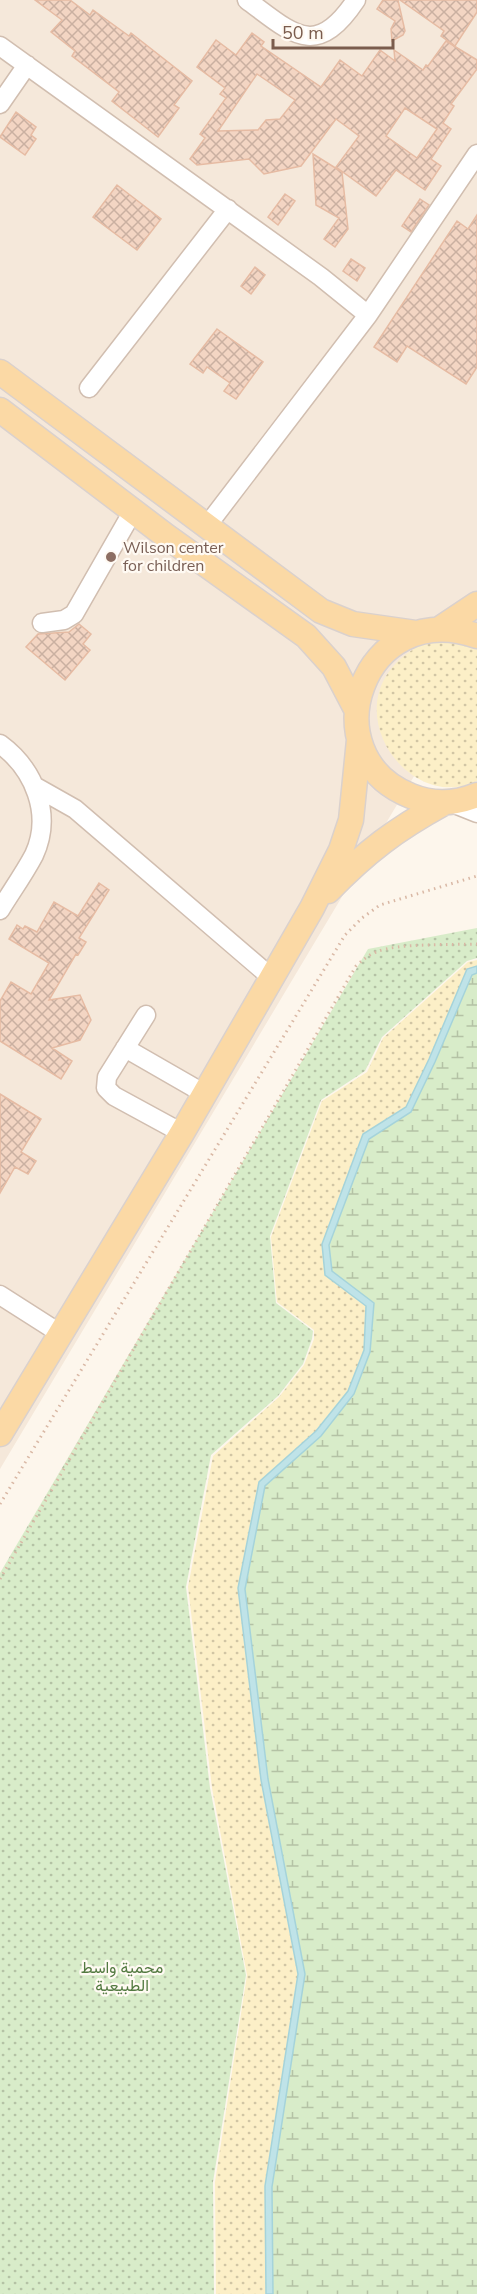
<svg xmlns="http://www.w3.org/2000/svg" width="477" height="2294" font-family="'Nunito Sans',Vazirmatn,sans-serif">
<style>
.residential{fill:#f5e8da}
.grass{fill:url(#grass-dots)}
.wetland{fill:url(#wetland-marsh)}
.sand{fill:url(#sand-dots)}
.water{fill:#bfe3e8;stroke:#a5d3da;stroke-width:1.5}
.building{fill:url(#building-cross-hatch);stroke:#e6bba3;stroke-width:1.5;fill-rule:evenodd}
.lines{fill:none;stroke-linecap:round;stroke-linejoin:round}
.minor-casing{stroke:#d1beb0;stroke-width:21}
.major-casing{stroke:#dad1cd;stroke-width:27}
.path{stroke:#d9b8a5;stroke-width:3;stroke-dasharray:1.5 4.5;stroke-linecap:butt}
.minor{stroke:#fff;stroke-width:18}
.major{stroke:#fbd9a5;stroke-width:24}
.education-dot{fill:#8d6e63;stroke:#fffaf3;stroke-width:2}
.labels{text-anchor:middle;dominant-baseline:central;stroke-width:4.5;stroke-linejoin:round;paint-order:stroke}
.education-label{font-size:16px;fill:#785e54;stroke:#fffaf3;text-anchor:start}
.park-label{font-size:16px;fill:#537a41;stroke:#fffaf3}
</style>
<defs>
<pattern id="grass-dots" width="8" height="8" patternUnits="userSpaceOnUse" patternTransform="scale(1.5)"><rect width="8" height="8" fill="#d8ecc9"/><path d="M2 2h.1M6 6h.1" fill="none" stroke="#b4c2a5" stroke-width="1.8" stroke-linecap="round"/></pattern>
<pattern id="wetland-marsh" width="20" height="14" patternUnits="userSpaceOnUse" patternTransform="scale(1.5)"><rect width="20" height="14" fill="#d8ecc9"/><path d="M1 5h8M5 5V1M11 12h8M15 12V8" fill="none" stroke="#b4c2a5"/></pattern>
<pattern id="sand-dots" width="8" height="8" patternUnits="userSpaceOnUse" patternTransform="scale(1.5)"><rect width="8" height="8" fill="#fcefc7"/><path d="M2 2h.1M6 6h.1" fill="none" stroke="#d1c5a4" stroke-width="1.8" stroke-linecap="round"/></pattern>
<pattern id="building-cross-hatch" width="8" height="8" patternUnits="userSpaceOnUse" patternTransform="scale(1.5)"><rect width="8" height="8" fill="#f3d5c3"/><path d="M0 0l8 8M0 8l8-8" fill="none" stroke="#cab0a1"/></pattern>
</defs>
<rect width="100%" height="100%" fill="#fdf6ec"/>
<path class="residential" d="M0 0H477V675L450 716 0 1469Z"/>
<path class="grass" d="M477 928V958L467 961 382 1037 365 1071 321 1100 270 1236 276 1303 313 1331 312 1339 303 1364 278 1396 211 1455 186 1587 210 1788 246 1975 213 2182 214 2294H0V1573L368 949Z"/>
<path class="wetland" d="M477 973V2294H273L272 2187 305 1974 268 1779 245 1589 265 1486 321 1436 354 1394 370 1352 373 1303 332 1271 329 1245 369 1139 411 1112 435 1062 472 975Z"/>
<path class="sand" d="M427 642 477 643V781C415 811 350 728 388 673 398 658 411 650 427 642Z
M477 960V966L467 969 429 1059 406 1107 363 1134 322 1244 325 1275 367 1306 364 1350 348 1391 316 1431 259 1482 238 1588 261 1780 298 1974 265 2186 266 2294H216L215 2182 247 1975 212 1788 188 1587 213 1456 279 1397 304 1365 314 1339V1330L277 1302 271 1237 322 1101 367 1072 383 1038 468 962Z"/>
<path class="water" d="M477 966V973L472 975 435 1062 411 1112 369 1139 329 1245 332 1271 374 1303 370 1352 354 1394 321 1436 265 1486 245 1589 268 1779 305 1974 272 2187 273 2294H266L265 2186 298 1974 261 1780 238 1588 259 1482 316 1431 348 1391 364 1350 366 1306 325 1275 322 1244 363 1134 406 1107 429 1059 467 969Z"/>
<path class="building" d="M35 0H70L90 15 93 10 129 36 131 33 192 81 174 105 179 108 158 137 112 101 119 92 72 56 75 51 51 32 62 20Z
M383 0H398L405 31 403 35 392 41 391 29 395 21 377 9Z
M400 0H477V12L455 46 441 36 444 31Z
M252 33 264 42 261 46 321 87 340 60 362 76 380 50 395 61 394 50 423 70 426 65 428 66 446 41 477 60V69L451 104 454 106 443 123 451 129 431 159 441 166 425 190 396 170 376 196 336 167 359 136 336 119 301 166 264 174 249 159 197 165 190 159 205 138 200 134 226 98 220 94 225 88 197 67 216 40 236 55ZM257 74 295 100 280 119 266 120 258 130 218 131ZM405 108 437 129 417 158 386 136Z
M16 112 36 127 31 135 36 139 25 155 0 137Z
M313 154 342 172 348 229 335 247 324 239 339 218 316 205Z
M117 185 161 219 137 250 93 217Z
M285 194 295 201 278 225 268 217Z
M420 199 429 205 411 232 402 226Z
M477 215V367L466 384 407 346 397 362 374 347 457 221 468 229Z
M351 259 365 268 357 281 343 271Z
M255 267 265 275 251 294 241 286Z
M217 329 263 362 236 399 224 391 230 383 207 367 203 373 190 364Z
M79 624 91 634 83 644 90 650 65 680 26 647 38 634 69 632Z
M99 883 109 890 79 938 86 942 78 955 76 954 49 1000 80 995 91 1020 80 1040 52 1048 72 1061 61 1079 0 1041V1001L11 982 31 994 49 963 9 939 17 925 23 929 25 926 37 932 54 902 78 916Z
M0 1094 41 1119 21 1152 36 1161 28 1174 15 1167 0 1193Z"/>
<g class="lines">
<defs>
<path id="minor" d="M247 0C293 34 316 60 356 0
M0 46 321 277 368 315
M0 104 27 65
M89 388 228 209
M206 527 368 315 477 154
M42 623 64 620 74 614 133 511
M0 744C34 769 53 814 34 855 24 874 11 892 0 910
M36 787 75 809 272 978
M452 803 477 813
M146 1015 107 1077 106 1088 114 1096 182 1133
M125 1048 205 1094
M0 1295 61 1334"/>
<path id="major" d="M0 372 321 611 353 624 416 633
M0 410 166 536 306 636 334 667 356 709
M441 628 477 604
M477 636C363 596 308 755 411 796 433 805 455 804 477 795
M328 891C367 851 395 830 444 803
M0 1434 182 1133 312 908 341 850 351 820 359 740"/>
</defs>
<use href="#minor" class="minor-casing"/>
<use href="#major" class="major-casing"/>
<path class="path" d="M0 1504 345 935 362 918 380 905 477 876
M0 1579 356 966C363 960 368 955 376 952 397 943 452 945 477 944"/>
<use href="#minor" class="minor"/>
<use href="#major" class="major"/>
</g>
<circle class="education-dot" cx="111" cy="557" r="6"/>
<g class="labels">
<g class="education-label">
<text x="123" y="548">Wilson center<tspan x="123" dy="18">for children</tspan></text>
</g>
<g class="park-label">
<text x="122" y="1968">محمية واسط<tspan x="122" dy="18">الطبيعية</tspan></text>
</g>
</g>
<path d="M273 39v9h120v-9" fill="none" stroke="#7a5c4d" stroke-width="3"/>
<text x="282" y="39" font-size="18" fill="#7a5c4d" stroke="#fffaf3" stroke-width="4.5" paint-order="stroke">50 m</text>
</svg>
